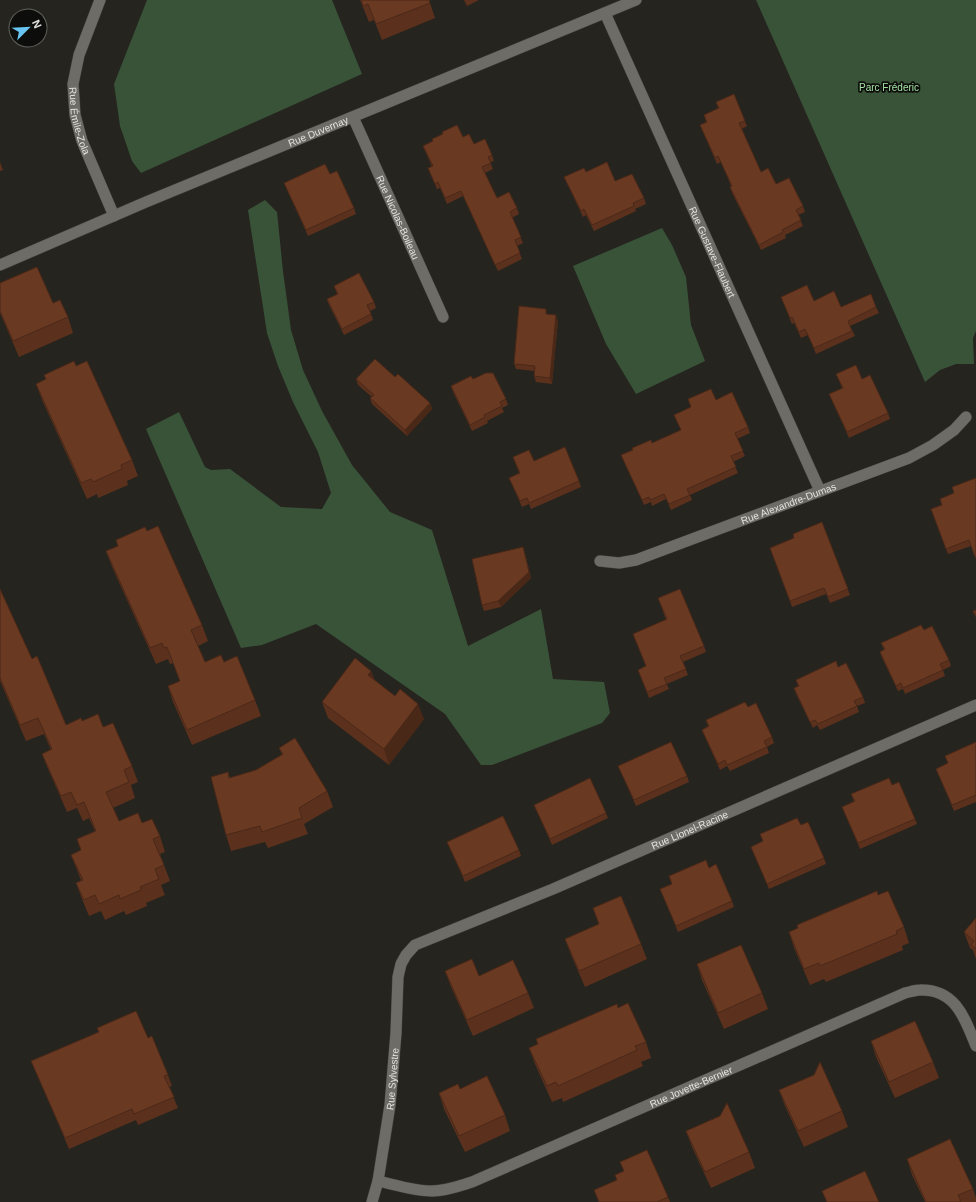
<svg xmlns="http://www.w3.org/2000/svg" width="976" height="1202" font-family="Arial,sans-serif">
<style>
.green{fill:#395339}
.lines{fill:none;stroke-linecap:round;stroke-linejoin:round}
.minor-casing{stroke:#41403c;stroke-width:12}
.minor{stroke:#6d6c66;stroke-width:11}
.wall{fill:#5b311d}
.shaded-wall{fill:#4a2818}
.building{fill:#6a3922;stroke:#4a2818}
.labels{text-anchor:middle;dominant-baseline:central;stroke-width:3.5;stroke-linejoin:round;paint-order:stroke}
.park-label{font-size:10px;fill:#a3e2a3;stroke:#0d0d0b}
.street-label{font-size:10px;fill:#e4e3df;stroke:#0d0d0b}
</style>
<rect width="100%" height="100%" fill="#25241e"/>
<path class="green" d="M147 0H332L362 74 141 173 132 161 120 126 114 84Z
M756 0H976V331L973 338 974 364H956L940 370 925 382Z
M265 200 277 212 283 271 291 330 303 370 322 411 352 465 390 512 432 530 468 646 541 609 553 679 604 682 610 713 602 723 492 765H481L445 714 316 624 262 645 241 648 146 429 179 412 205 467 211 470 230 469 281 507 322 509 331 493 318 452 293 402 278 366 267 333 248 210Z
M662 228 672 245 686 277 691 325 705 361 636 394 606 344 573 266Z"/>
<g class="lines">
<defs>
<g id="minor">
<path id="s1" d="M100 0 79 55 73 84 75 115 82 141 114 216"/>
<path id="s2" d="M605 13 820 491"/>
<path id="s3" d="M353 117 443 317"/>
<path id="s4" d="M0 265 146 202 636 0"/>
<path id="s5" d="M600 561 619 563 636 560 909 458 933 445 954 430 966 417"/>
<path id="s6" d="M378 1181C396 1185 414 1191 432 1191 446 1191 459 1186 472 1182L905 993C910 992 915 990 920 990 956 989 965 1019 976 1046"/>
<path id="s7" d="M372 1202 378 1181 390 1105 396 1033 398 977 401 964 406 955 415 945 553 889 976 705"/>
</g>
</defs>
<use href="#minor" class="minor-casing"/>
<use href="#minor" class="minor"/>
</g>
<path class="wall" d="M360 0H429L435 18 382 40 374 20 369 22Z
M464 0H479L467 6Z
M716 102 745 121 747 126 742 129 761 172 803 206 805 212 798 215 803 226 785 235 786 238 761 250 732 193 730 187 731 186 721 162 717 164 700 125 706 122 704 115 718 108Z
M463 137 474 144 492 155 494 161 490 162 493 169 485 173 497 198 517 208 519 214 512 218 523 243 517 246 522 259 498 271 463 196 447 204 440 188 437 189 428 168 432 167 423 146Z
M0 162 3 170 0 171Z
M586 172 615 181 644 198 646 204 635 209 636 211 594 231 586 215 583 217 567 183 564 177Z
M330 174 354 208 356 214 308 236 284 183Z
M0 283 53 303 68 317 73 333 19 357 0 313Z
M334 286 374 302 376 308 370 311 373 320 344 335 329 305 327 299 337 294Z
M781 297 814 301 841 307H876L879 313 850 326 855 336 816 354 808 335 801 338 794 323 792 324Z
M558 321 552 384 536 382 534 376V371L516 369 514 364Z
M836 374 862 379 888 413 890 419 849 438 829 394 842 388Z
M44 375 132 460 138 476 127 481 128 485 98 498 97 494 87 499 42 400 36 384 46 379Z
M395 377 430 403 432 409 407 436 372 404 370 398 372 397 358 385 356 379Z
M473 379 506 399 508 405 502 408 504 412 487 421 488 423 472 431 453 392 451 386Z
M688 399 716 400 748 427 750 433 737 439 745 456 733 462 738 473 690 495 692 500 671 510 666 499 652 506 651 502 644 505 621 455 632 450V448L652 443 681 430 674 415 691 407Z
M513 457 534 461 579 481 581 487 531 509 529 504 522 507 509 478 519 473Z
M976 478V559L971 546 948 554 931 509 942 505 954 493Z
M822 522 850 595 830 603 826 594 792 607 770 548 794 538Z
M147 531 202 625 208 641 198 646 205 662H224L255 700 261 716 192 745 173 702 168 686 180 681 173 663 170 664 168 659 156 664 112 567 106 551 118 546 116 540Z
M523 547 525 553 531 578 501 607 484 611 482 605Z
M0 589 32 659 66 725 82 721 103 727 132 766 138 782 131 785 135 798 113 808 119 821 142 823 160 836 165 852 160 854 170 881 161 885 165 895 146 903 147 906 126 915 124 911 105 920 101 911 89 916 82 899 76 883 81 880 71 855 81 850 77 839 95 831 89 818 83 821 77 808 67 812 48 769 42 754 51 750 44 734 26 741 0 681Z
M658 598 704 646 706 652 683 662 688 675 667 684 669 689 649 698 638 670 646 666 633 634 666 620Z
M924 630 949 660 951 666 943 670 945 676 905 694 903 689 898 691 882 658 880 652 884 650 881 643Z
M838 667 863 697 865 703 857 706 859 712 820 730 817 725 813 728 796 694 794 688 798 686 796 680Z
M371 671 375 681 424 719 389 765 328 718 322 702Z
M748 707 772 737 774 743 767 747 769 753 730 771 727 766 720 770 704 735 702 730 708 726 706 720Z
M976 742V802L954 811 936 769 948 763 945 756Z
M279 748 327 791 333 807 304 824 308 834 268 848 265 842 231 851 226 835 228 772 230 778 256 770 282 755Z
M618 766 687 776 689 782 636 806Z
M892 785 915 819 917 824 860 849 842 807 854 802 851 794Z
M534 805 606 813 608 818 552 845Z
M760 834 824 858 826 864 769 889 751 847 763 841Z
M447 842 519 850 521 856 465 882Z
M660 889 732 901 734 907 678 932Z
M878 895 904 927 909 943 902 946 903 950 826 982 824 979 810 985 794 948 789 932Z
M593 908 641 944 647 959 585 987 571 955 565 939 599 924Z
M976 918V959L973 950 970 948 964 932Z
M697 964 762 993 768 1009 724 1029 702 980Z
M445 971 479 976 528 993 534 1008 473 1036 451 987Z
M618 1008 646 1042 651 1058 641 1062 643 1066 563 1102 562 1098 552 1102 535 1064 529 1048 538 1044 536 1039Z
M97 1028 148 1038 168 1075 172 1086 169 1087 178 1108 138 1125 136 1120 69 1149 36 1072 31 1061 99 1032Z
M871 1041 933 1062 939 1078 895 1098 876 1057Z
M460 1089 505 1115 510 1131 465 1152 444 1109 439 1093Z
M779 1090 842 1111 848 1127 804 1147 785 1106Z
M686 1131 749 1152 755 1168 711 1188 692 1147Z
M907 1159 973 1189 976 1198V1202H925L912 1175Z
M620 1162 668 1197 670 1202H599L617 1180 615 1175 624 1171Z"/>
<path class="shaded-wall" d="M556 315 558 321 552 384 550 378Z
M430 403 432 409 407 436 405 430Z
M523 547 525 553 531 578 501 607 498 601Z
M371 671 377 687 368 675Z
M418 704 424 719 389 765 384 749Z"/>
<path class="building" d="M361 0H429L430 3 376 24 368 4 363 6Z
M734 94 745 121 739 123 761 172 768 168 776 184 789 178 803 206 796 210 801 220 782 230 783 232 759 245 730 187 732 186 718 156 715 158 700 125 707 122 704 115 719 108 716 102Z
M457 125 463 137 469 134 474 144 485 139 492 155 488 157 491 163 482 167 497 198 509 192 517 208 510 212 521 237 515 240 520 253 495 265 461 191 445 198 438 182 435 184 428 168 433 166 423 146 433 141 432 139 443 134 442 132Z
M607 162 615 181 632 174 644 198 633 203 634 206 592 225 584 209 581 211 564 177 584 168 586 172Z
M325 164 330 174 337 171 354 208 306 230 284 183Z
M37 267 53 303 60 300 68 317 13 341 0 311V283Z
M359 273 374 302 367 305 371 314 342 329 327 299 338 294 334 286Z
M807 285 814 301 834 291 841 307 871 294 876 307 848 321 852 331 814 348 805 329 799 332 792 317 790 318 781 297Z
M519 306 546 309V314L556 315 550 378 534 376 535 366 514 364Z
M375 359 395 377 398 374 430 403 405 430 370 398 374 395 356 379Z
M74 361 76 366 87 361 132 460 121 465 122 469 93 482 91 479 81 483 36 384 46 379 44 375Z
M856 365 862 379 870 375 888 413 847 432 829 394 843 388 836 374Z
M486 373H493L506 399 500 402 502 406 484 415 485 417 470 425 451 386 471 376 473 379Z
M711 389 716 400 732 392 748 427 735 433 743 451 731 456 736 467 687 489 690 495 669 504 664 494 650 500 649 497 642 500 621 455 633 450 632 448 651 440 652 443 681 430 674 415 691 407 688 399Z
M565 447 579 481 529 503 527 498 520 501 509 478 520 473 513 457 529 450 534 461Z
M976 478V557H975L969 540 946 549 931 509 942 505 940 499 954 493 952 487Z
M822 522 848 589 828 597 824 588 790 601 770 548 794 538 793 534Z
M158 526 202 625 191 630 205 662 221 655 224 662 237 656 255 700 187 730 168 686 180 681 167 647 164 648 162 643 150 648 106 551 118 546 116 540 145 527 147 531Z
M523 547 529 572 498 601 482 605 472 559Z
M0 589 32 659 37 656 66 725 81 718 82 721 98 714 103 727 113 723 132 766 124 770 129 782 106 792 119 821 138 813 142 823 152 819 160 836 153 839 164 865 155 869 159 879 140 887 141 890 120 899 119 895 99 904 95 895 84 900 76 883 83 880 71 855 81 850 77 839 96 831 84 802 77 805 71 792 61 796 42 754 52 749 38 718 20 725 0 678Z
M680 589 704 646 680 656 686 669 664 678 667 684 647 692 638 670 646 666 633 634 667 619 658 598Z
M976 610V617L973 611Z
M921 625 924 630 932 626 949 660 940 664 943 670 903 688 901 683 896 686 880 652 885 649 881 643Z
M355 658 371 671 368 675 395 696 400 689 418 704 384 749 322 702Z
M836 661 838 667 846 663 863 697 854 701 857 706 818 724 815 720 810 722 794 688 799 686 796 680Z
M745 702 748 707 756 703 772 737 764 741 767 747 727 765 725 760 718 764 702 730 709 726 706 720Z
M295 738 327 791 299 808 302 818 262 832 260 826 226 835 211 777 228 772 229 778 256 770 283 754 279 748Z
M671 742 687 776 634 800 618 766Z
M976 742V795L952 805 936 769 948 763 945 756Z
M590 778 606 813 550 839 534 805Z
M889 778 892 785 899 782 915 819 858 843 842 807 855 801 851 794Z
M503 816 519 850 463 876 447 842Z
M797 818 801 825 808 822 824 858 767 884 751 847 763 841 760 834Z
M706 860 709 868 716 864 732 901 676 926 660 889 672 884 669 876Z
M877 891 878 895 888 891 904 927 896 931 897 934 820 966 819 963 804 969 789 932 798 928 797 925Z
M621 896 641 944 579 971 565 939 599 924 593 908Z
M976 918V949L971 945 974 941 964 932Z
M741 945 762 993 718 1013 697 964Z
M472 959 479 976 513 960 528 993 467 1020 445 971Z
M628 1003 646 1042 635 1046 637 1050 558 1086 556 1082 547 1086 529 1048 538 1044 536 1039 617 1004 618 1008Z
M136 1011 148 1038 152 1036 168 1075 164 1076 174 1097 134 1114 132 1109 65 1138 31 1061 99 1032 97 1028Z
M915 1021 933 1062 889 1082 871 1041Z
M820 1062 842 1111 798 1131 779 1090 814 1075Z
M487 1076 505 1115 459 1136 439 1093 458 1084 460 1089Z
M727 1103 749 1152 705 1172 686 1131 720 1116Z
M950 1139 973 1189 958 1195 961 1201 959 1202H926L907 1159Z
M647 1150 668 1197 657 1202H599L594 1190 617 1180 615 1175 624 1171 620 1162Z
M865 1171 879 1202H827L822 1191Z"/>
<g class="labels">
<g class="park-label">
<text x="889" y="87">Parc Fréderic</text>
</g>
<g class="street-label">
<text stroke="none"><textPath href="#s1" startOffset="126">Rue Émile-Zola</textPath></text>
<text stroke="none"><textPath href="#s4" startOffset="345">Rue Duvernay</textPath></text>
<text stroke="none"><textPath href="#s3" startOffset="110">Rue Nicolas-Boileau</textPath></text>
<text stroke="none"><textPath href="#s2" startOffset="262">Rue Gustave-Flaubert</textPath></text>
<text stroke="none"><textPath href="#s5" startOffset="199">Rue Alexandre-Dumas</textPath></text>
<text stroke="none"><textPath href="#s7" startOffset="562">Rue Lionel-Racine</textPath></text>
<text stroke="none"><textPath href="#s7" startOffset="125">Rue Sylvestre</textPath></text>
<text stroke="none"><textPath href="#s6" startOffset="335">Rue Jovette-Bernier</textPath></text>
</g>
</g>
<g transform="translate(28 28) rotate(66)"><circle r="19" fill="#0d0d0b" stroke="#636360"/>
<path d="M0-3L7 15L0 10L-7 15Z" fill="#68c4f0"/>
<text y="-6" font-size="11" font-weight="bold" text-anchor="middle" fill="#e4e3df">N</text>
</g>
</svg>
